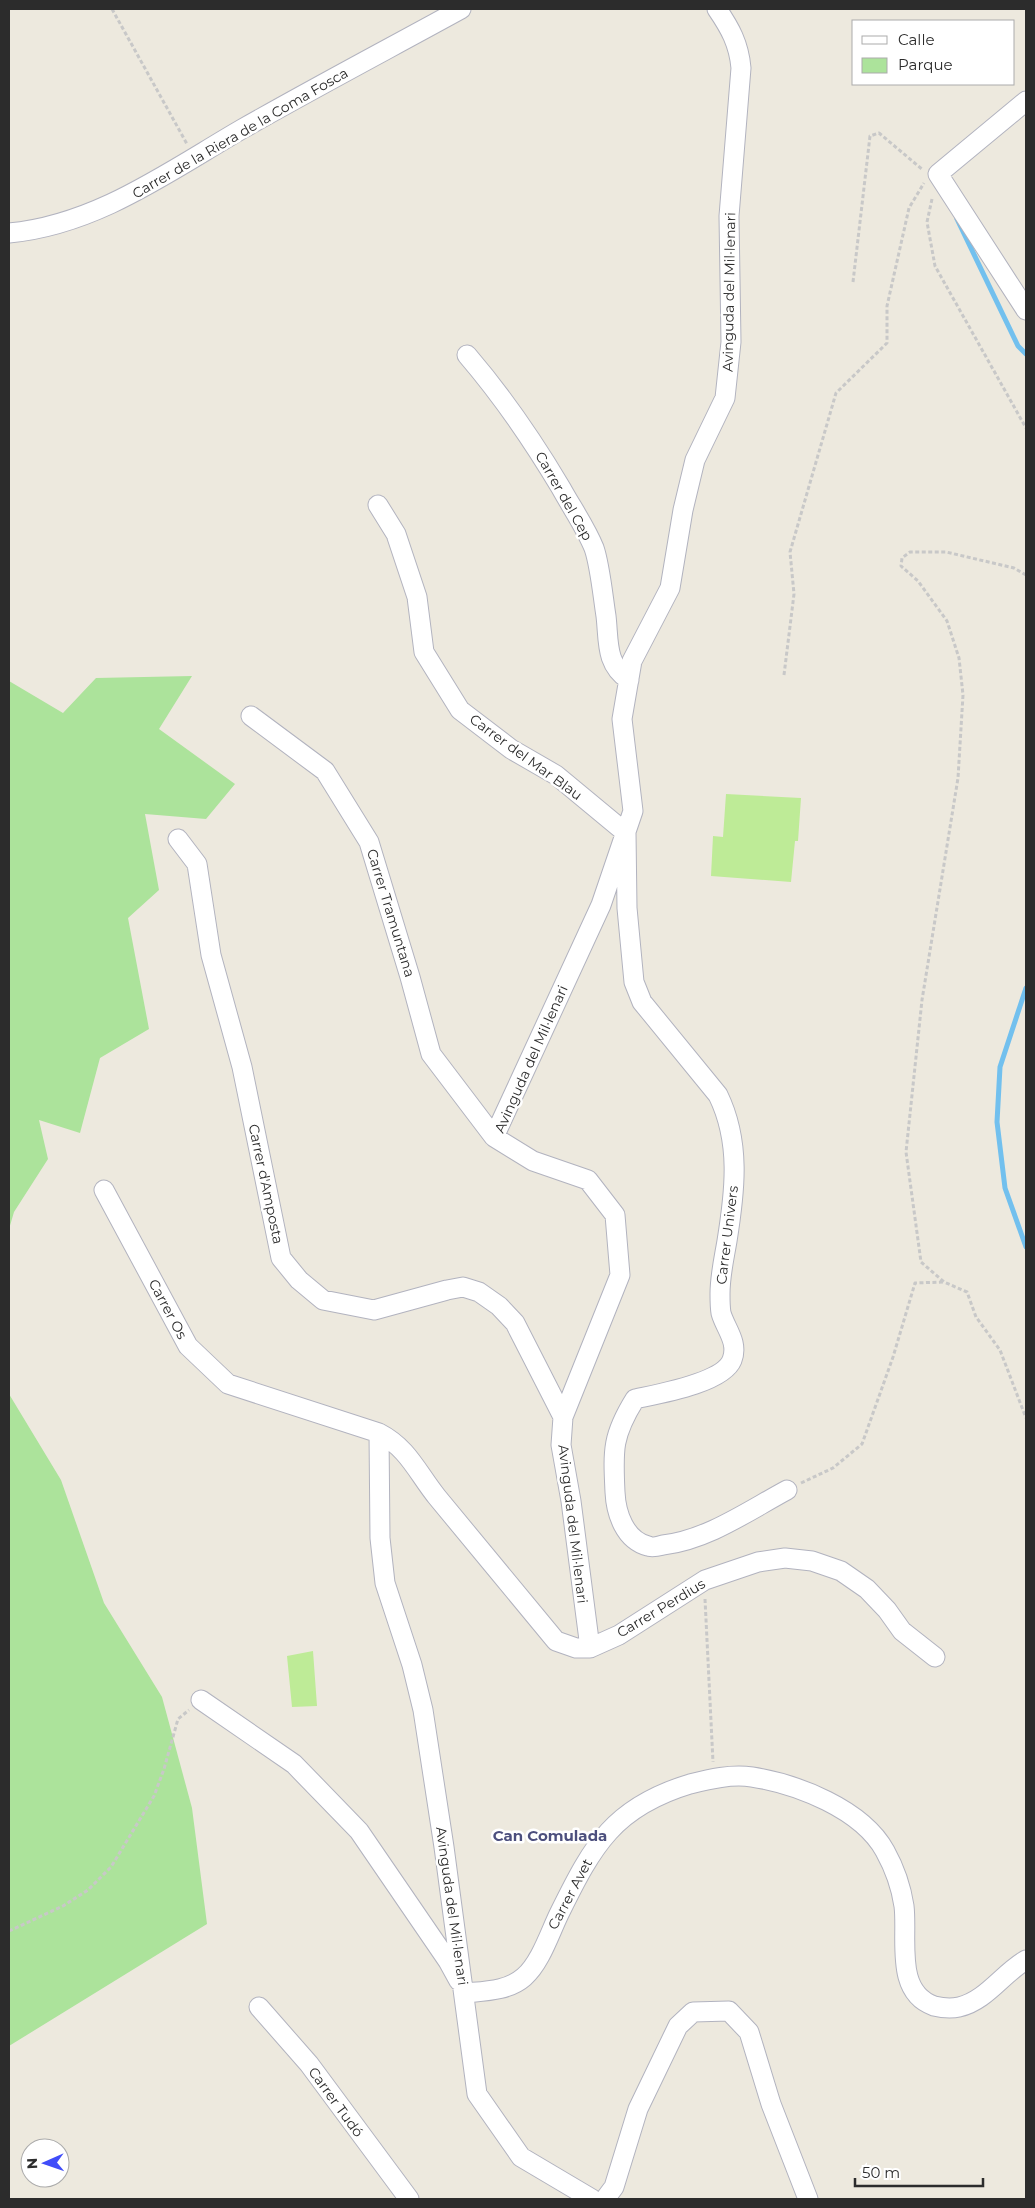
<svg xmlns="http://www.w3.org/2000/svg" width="1035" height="2208" font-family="Montserrat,sans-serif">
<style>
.green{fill:#ace39b}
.pitch{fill:#beeb97}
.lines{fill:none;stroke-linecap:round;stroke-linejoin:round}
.stream{stroke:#72c0ee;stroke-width:5}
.minor-casing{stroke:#b2b3bf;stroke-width:21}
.path{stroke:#c8c8c8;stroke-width:3;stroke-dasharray:4 2.5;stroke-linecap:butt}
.minor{stroke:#fff;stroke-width:19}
.labels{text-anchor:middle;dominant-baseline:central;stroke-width:5;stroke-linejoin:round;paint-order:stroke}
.street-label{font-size:14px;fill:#2c2c2c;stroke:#fff}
.neighbourhood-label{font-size:15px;font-weight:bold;fill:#4c4f7d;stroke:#fff}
</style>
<rect width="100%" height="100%" fill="#ede9de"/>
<path class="green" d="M192 676 159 729 235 784 206 819 145 814 159 890 128 918 149 1029 100 1058 80 1133 39 1120 48 1159 14 1212 9 1229V681L63 713 96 678Z
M9 1394 61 1480 104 1603 162 1697 192 1808 207 1924 9 2046Z"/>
<path class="pitch" d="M726 794 801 798 798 841H795L791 882 711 876 713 836 723 837Z
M313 1651 317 1706 292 1707 287 1656Z"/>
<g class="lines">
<path class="stream" d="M957 219 1018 346 1026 354
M1026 988 1000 1067 997 1122 1005 1188 1026 1247"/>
<defs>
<path id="minor" d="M1026 101 938 174 1026 310
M9 233C96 225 168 172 242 129 314 88 388 49 461 9
M467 355C503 397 533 441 561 488 572 508 586 528 594 548 600 565 603 597 606 616 609 641 605 664 629 680
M378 505 396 534 417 597 424 652 460 710 511 749 556 775 626 833 627 908 634 982 642 1002 718 1095C741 1142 735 1191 727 1241 724 1259 720 1275 720 1294 720 1300 720 1307 721 1313 725 1328 739 1342 732 1360 723 1383 658 1394 635 1399 612 1436 613 1450 615 1492 616 1514 625 1540 648 1546 652 1548 659 1546 663 1545 707 1540 748 1511 787 1490
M251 716 325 771 369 842 410 977 431 1054 494 1137
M178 839 197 864 211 955 242 1067 281 1258 299 1280 323 1300 374 1310 447 1290 463 1287 479 1292 499 1306 515 1323 563 1417
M104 1190 188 1346 228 1384 379 1433
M590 1648 619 1635 705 1580 758 1562 785 1558 812 1561 841 1571 867 1589 887 1610 902 1631 935 1657
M201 1700 294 1764 359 1831 448 1961 459 1981
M465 1993C485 1991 508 1991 524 1977 541 1962 550 1932 560 1912 593 1845 614 1807 690 1784 710 1779 731 1774 752 1777 797 1784 862 1809 885 1851 895 1869 901 1886 904 1906 908 1938 894 1992 934 2006 942 2008 951 2009 959 2007 986 2001 1003 1973 1026 1960
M259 2007 309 2064 409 2199
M592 2199 521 2157 477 2094 444 1847 423 1710 412 1665 385 1583 380 1538 379 1433C408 1448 417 1472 437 1497 477 1545 516 1593 556 1641L576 1648H590L571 1501 561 1445 563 1417 620 1275 615 1215 588 1180 533 1161 494 1137 601 905 633 811 622 719 632 661 670 588 683 510 695 460 725 398 731 342 729 216 741 68C739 44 730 28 717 9
M605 2199 614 2187 638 2109 678 2026 693 2012 729 2011 749 2032 771 2104 808 2199"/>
</defs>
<use href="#minor" class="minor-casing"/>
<path class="path" d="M112 9 187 144
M932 199 927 222 935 266 1026 428
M853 282 870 136 879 133 923 170
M1026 575 1014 568 946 552H910L902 558 901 566 918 581 947 621 959 658 963 695 958 778 922 1000 906 1152 921 1262 944 1282 967 1292 976 1317 1000 1350 1026 1418
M784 675 794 594 790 552 836 393 887 343V306L909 208 924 183
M801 1483 833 1468 862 1444 893 1357 915 1283 943 1282
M705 1599 713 1762
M9 1931 63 1906 88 1890 111 1867 154 1796 164 1769 178 1719 189 1710"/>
<use href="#minor" class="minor"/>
</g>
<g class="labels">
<g class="street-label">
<text transform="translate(240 133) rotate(-30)">Carrer de la Riera de la Coma Fosca</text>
<text transform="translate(729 292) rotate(-89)">Avinguda del Mil·lenari</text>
<text transform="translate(564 496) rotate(60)">Carrer del Cep</text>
<text transform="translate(526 757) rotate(36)">Carrer del Mar Blau</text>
<text transform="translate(391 913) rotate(73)">Carrer Tramuntana</text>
<text transform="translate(531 1059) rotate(-66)">Avinguda del Mil·lenari</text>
<text transform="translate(266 1184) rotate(78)">Carrer d'Amposta</text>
<text transform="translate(727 1235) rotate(-83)">Carrer Univers</text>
<text transform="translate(168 1309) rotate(62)">Carrer Os</text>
<text transform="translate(573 1524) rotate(83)">Avinguda del Mil·lenari</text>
<text transform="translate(661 1608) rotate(-31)">Carrer Perdius</text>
<text transform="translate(570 1894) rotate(-62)">Carrer Avet</text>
<text transform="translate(452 1906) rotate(82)">Avinguda del Mil·lenari</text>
<text transform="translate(336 2102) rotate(54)">Carrer Tudó</text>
</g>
<g class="neighbourhood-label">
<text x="550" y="1835">Can Comulada</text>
</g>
</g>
<rect width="1035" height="2208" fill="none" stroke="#2c2c2c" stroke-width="20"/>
<rect x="852" y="20" width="162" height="65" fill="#ffffff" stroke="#ababab"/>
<rect x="862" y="36" width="25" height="8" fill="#ffffff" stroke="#ababab"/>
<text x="898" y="45" font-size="15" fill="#2c2c2c">Calle</text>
<rect x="862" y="58" width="25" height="15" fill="#ace39b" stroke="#ababab"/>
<text x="898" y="70" font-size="15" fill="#2c2c2c">Parque</text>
<g transform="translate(45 2163) rotate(268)"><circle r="24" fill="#ffffff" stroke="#ababab"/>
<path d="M0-4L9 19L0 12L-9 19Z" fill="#404df9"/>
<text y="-8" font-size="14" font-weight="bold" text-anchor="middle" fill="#2c2c2c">N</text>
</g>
<path d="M855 2178v8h128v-8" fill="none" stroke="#2c2c2c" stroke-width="2.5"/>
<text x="862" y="2178" font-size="15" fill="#2c2c2c" stroke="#ffffff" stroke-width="4" paint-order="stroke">50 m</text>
</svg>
